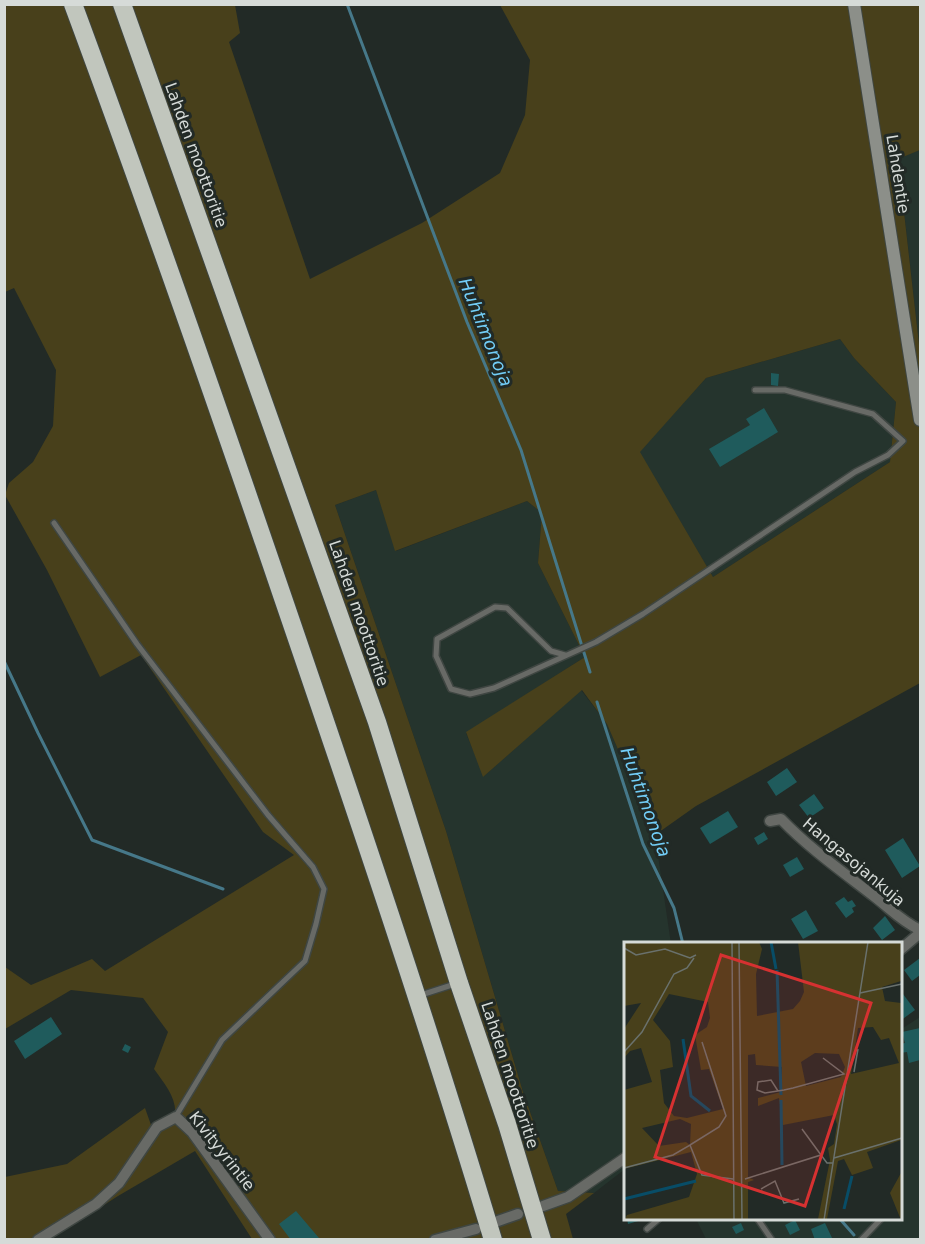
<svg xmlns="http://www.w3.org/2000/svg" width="925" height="1244" font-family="'DejaVu Sans',sans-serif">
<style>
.built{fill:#25342d}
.green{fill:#48401b;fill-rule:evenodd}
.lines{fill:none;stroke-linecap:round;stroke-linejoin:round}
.stream{stroke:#467889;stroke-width:3}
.building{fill:#1f5b5c}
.service-casing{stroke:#3f4642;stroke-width:8}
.minor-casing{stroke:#3f4642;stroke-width:13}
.secondary-casing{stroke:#3f4642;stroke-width:14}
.motorway-casing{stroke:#3f4642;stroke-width:20}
.service{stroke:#686a66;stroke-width:5}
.minor{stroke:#686a66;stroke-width:10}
.secondary{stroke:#8c8f89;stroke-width:12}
.motorway{stroke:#c1c6bd;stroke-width:18}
.labels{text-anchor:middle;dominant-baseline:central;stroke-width:6;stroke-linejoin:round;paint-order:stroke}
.street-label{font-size:16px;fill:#d6dbd8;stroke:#222a26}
.water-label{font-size:18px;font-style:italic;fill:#72cdf7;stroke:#222a26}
.inset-river{fill:none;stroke:#084d67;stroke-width:3}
.inset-road{fill:none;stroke:#6a716d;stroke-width:1.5}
.view{fill:#d63131;fill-opacity:0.15;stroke:#d63131;stroke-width:3}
.inset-edge{fill:none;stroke:#d6dbd8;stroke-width:3}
</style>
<rect width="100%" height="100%" fill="#222a26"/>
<path class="built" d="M920 150V353L898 158Z
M840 339 854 358 896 402 890 462 713 577 639 452 706 378Z
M376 490 396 551 527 501 542 513 538 563 585 657 466 733 484 776 581 690 607 724 655 835 671 944H625V1169L594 1193 558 1191 523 1092 446 831 335 505Z
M920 1017V1239H706L696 1219 900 1218V1030Z"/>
<path class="green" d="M5 5H235L240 33 229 42 310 279 422 223 500 173 525 115 530 60 500 5H920V150L898 159 920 353V683L696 806 655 835 607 724 582 690 483 777 466 732 585 657 538 563 542 513 527 501 395 551 376 490 335 505 446 831 523 1092 558 1191 594 1193 566 1214 573 1239H252L195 1151 118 1196 51 1239H5V1177L67 1164 145 1108 151 1125 173 1124C181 1102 166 1086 154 1069L168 1032 143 998 71 990 5 1029V967L31 985 92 959 105 971 294 855 263 832 141 655 100 677 47 570 5 495 9 483 33 462 53 426 56 370 14 288 5 292ZM840 339 854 358 896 402 890 462 713 577 640 452 706 378Z"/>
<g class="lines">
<path class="stream" d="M347 4 467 322 521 450 590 672
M4 661 38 733 92 840 223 889
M597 702 643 844 674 908 683 944
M839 1218 854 1235"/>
</g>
<path class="building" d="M771 373 779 374 778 386 771 385Z
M764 408 778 432 720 467 709 449 750 425 746 419Z
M787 768 797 782 776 796 767 782Z
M814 794 824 808 809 818 799 805Z
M728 811 738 827 710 844 700 828Z
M764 832 768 839 758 845 754 838Z
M903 838 920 866 902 878 885 850Z
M797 857 804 869 790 877 783 865Z
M844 897 848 902 852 900 856 906 852 908 854 912 846 918 835 903Z
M806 910 818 931 803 939 791 919Z
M885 916 895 930 882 940 873 928Z
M920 958V975L912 981 904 970Z
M900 990 915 1010 900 1021Z
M51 1017 62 1034 25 1059 14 1041Z
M920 1028V1060L909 1063 907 1052 900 1053V1044L905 1043 902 1032Z
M125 1044 131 1047 128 1053 122 1050Z
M296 1211 319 1238 317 1240H291L279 1224Z
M627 1218H645V1219L628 1224Z
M795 1220 800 1230 790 1235 785 1225Z
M741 1223 744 1230 736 1234 732 1227Z
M825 1223 833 1240H815L811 1229Z"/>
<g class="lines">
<defs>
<path id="service" d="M54 523 137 644 268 815 313 867 324 889 316 924 305 961 222 1040 176 1116
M565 655 551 651 507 608 495 607 437 639 436 656 451 689 470 694 494 688 596 642 643 614 855 472 888 455 903 441 873 414 785 390H755
M421 995 455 984
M757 1218 772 1240
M647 1229 660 1218
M861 1240 881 1219"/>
<path id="minor" d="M770 821 781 819C810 849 843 872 875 897 893 911 900 920 920 930
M900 950 920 933
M543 1206 568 1197 625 1158
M498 1221 518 1214
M38 1240 96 1204 119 1183 157 1127 176 1117 192 1132 270 1240
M435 1240 476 1229"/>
<path id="secondary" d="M854 4 920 420"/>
<path id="motorway" d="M73 4C146 201 215 399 283 598 356 811 428 1024 493 1240
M122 4 377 722 459 983 507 1124 542 1240"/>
</defs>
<use href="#service" class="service-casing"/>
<use href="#minor" class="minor-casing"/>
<use href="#secondary" class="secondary-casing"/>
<use href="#motorway" class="motorway-casing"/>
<use href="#service" class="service"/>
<use href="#minor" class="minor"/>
<use href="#secondary" class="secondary"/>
<use href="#motorway" class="motorway"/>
</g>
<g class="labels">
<g class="street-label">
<text transform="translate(196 155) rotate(70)">Lahden moottoritie</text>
<text transform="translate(898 174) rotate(81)">Lahdentie</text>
<text transform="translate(359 613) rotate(71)">Lahden moottoritie</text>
<text transform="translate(854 862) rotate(40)">Hangasojankuja</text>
<text transform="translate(510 1075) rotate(72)">Lahden moottoritie</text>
<text transform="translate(222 1151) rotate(52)">Kivityyrintie</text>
</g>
<g class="water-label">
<text transform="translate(486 332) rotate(68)">Huhtimonoja</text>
<text transform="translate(646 802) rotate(70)">Huhtimonoja</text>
</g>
</g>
<g transform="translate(624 942)">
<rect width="278" height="278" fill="#222a26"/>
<path d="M0 0H135L138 7 132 32 133 74 169 67 176 59 180 50 174 0H277V39L258 45 261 59 277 61V198L243 210 249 226 228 233 220 217 214 219 203 277H194L206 218 204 206 210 202 213 182 210 173 159 183 155 156 134 164V156L157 150 158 125 132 123 131 112 124 113V235L130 238 124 240V277H1L3 273 65 255 73 232 67 210 0 227V148L28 140 17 106 6 109 0 116V87L17 61 0 64ZM45 52 84 60 86 76 83 85 71 93 77 128 85 127 99 167 63 176 50 174 40 161 36 128 49 125 46 99 29 78ZM249 85 257 98 265 96 275 121 227 132 234 86ZM191 111 215 112 221 125 217 135 182 144 177 120ZM56 177 67 182 66 203 62 200 35 204 18 186ZM277 231V230V278L266 251Z" fill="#48401b" fill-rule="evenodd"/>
<path class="inset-river" d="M147 0 152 27M153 28 157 153M59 97 67 154 86 169M157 158 158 223M0 257 72 239M220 267 228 234"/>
<path class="inset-road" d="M108 0 110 278M115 0 118 278M0 6 12 13 41 7 66 16 72 13M236 51 278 42M0 110 18 90 50 32 63 26 70 16M230 130 234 107M154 149 147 138 134 140 133 148 141 151 160 148 169 146 220 132 199 116M178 187 197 213M66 203 95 185 102 174 78 100M210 216 278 196M0 226 49 213 66 203 78 233 109 237M121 237 197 213 203 221H209M137 247 151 239 160 261 175 257M200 278 244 0"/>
<path class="view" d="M97 13 247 61 181 264 31 215Z"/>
<rect width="278" height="278" class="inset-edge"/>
</g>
<rect width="925" height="1244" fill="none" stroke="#d6dbd8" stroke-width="12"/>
</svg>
